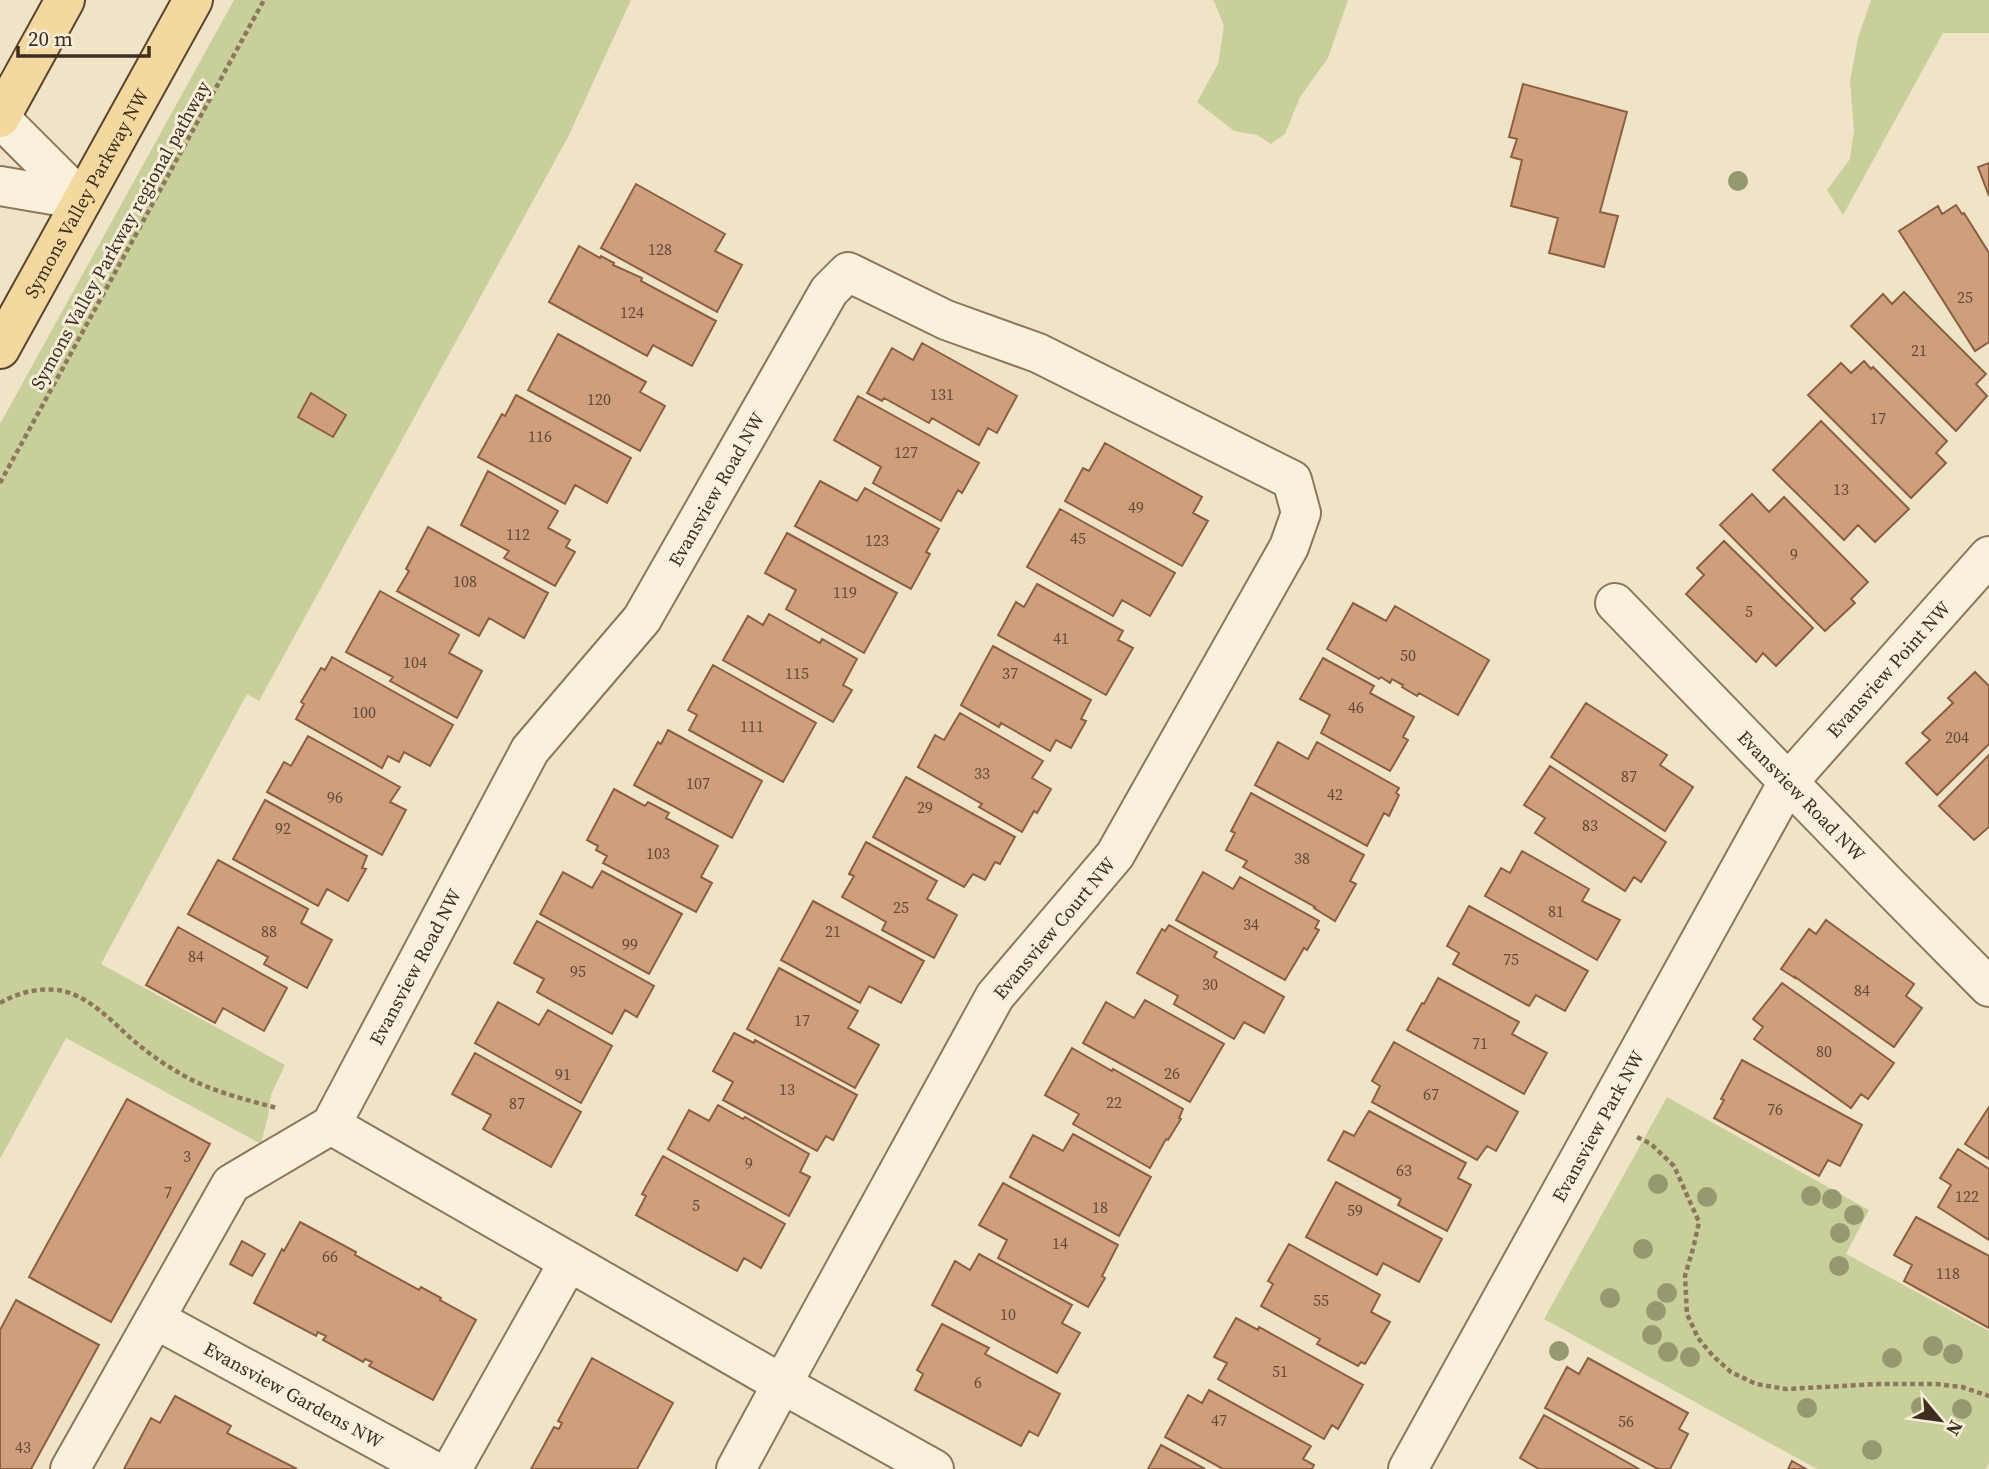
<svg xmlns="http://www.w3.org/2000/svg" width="1989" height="1469" font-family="'Source Serif 4',serif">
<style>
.green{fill:#c9cf9b}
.building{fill:#cf9f7d;stroke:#8d5f41;stroke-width:2}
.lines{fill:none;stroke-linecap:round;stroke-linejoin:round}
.minor-casing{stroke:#8d765c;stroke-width:42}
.major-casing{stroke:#5b4430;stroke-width:42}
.path{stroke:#8d765c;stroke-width:4.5;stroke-dasharray:5 3.5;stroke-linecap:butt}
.minor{stroke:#faf1dc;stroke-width:38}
.major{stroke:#f3d9a0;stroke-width:38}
.tree{fill:#96986f}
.labels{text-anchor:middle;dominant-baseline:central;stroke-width:6;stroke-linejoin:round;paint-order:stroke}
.number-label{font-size:16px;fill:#624a37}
.street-label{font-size:19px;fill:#3d2e20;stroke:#f7eed8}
</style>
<rect width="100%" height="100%" fill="#f0e4c8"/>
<path class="green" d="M234 0H631L568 137 259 701 247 694 101 964 285 1065 271 1095 268 1116 261 1144 66 1038 0 1159V424Z
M1211 0H1348L1328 58 1300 97 1285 134 1271 144 1257 135 1234 131 1197 102 1218 64 1224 26 1214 1Z
M1871 0H1989V33H1943L1843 215 1827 190 1850 159 1854 130 1850 81 1858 38Z
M1667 1097 1869 1210 1846 1254 1989 1331V1463L1986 1469H1817L1544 1319Z"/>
<path class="building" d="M1523 84 1627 112 1600 212 1618 216 1604 267 1549 253 1558 218 1511 206 1522 160 1511 157 1517 139 1509 137Z
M1989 163V196L1978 167Z
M636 184 725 234 715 251 742 265 717 312 601 248Z
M1956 205 1962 214 1964 213 1989 253V342L1975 351 1899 231 1938 206 1942 214Z
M579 246 600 258 601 256 614 263 613 265 642 278 641 281 716 321 692 366 653 345 647 356 549 302Z
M1904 292 1986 374 1976 384 1987 396 1956 431 1851 326 1883 294 1892 304Z
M558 334 646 382 640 392 665 406 640 451 528 390Z
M922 343 1017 396 997 433 988 428 979 445 932 418 929 423 884 398 882 401 867 393 892 348 913 360Z
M1864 361 1871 369 1873 367 1947 441 1936 453 1946 463 1911 498 1808 395 1841 363 1851 373Z
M311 393 346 415 333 437 298 417Z
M516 395 631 458 607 503 575 485 565 504 478 457 502 414 505 416Z
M858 396 979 463 962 493 958 490 941 521 873 483 881 467 834 440Z
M1821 421 1909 509 1875 542 1858 525 1844 540 1773 470Z
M1105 443 1202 497 1193 513 1208 521 1182 566 1065 501 1083 468 1089 471Z
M488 471 558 511 548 528 570 540 566 547 575 552 555 586 504 558 509 551 461 525Z
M820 481 857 501 865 488 939 529 926 552 930 554 911 589 795 526Z
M1752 494 1769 512 1784 497 1868 582 1851 599 1855 603 1825 631 1720 525Z
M1060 509 1175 573 1150 616 1122 600 1113 616 1027 567Z
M428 527 548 593 524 638 489 618 479 636 397 591 409 571 406 569Z
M787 533 897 593 864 653 786 609 796 590 765 573Z
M1724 541 1813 628 1776 666 1763 653 1756 662 1686 594 1704 575 1697 568Z
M1037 584 1123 631 1118 640 1133 648 1106 695 998 635 1016 602 1024 607Z
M380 591 459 635 449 653 482 671 457 718 390 681 393 677 346 652Z
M1353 603 1386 621 1395 606 1489 660 1458 715 1419 693 1417 696 1402 687 1403 685 1392 679 1390 683 1381 677 1379 679 1327 649Z
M769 614 820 643 822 639 857 659 843 685 852 690 833 722 723 660 748 616 763 625Z
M993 646 1091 700 1081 719 1086 721 1071 748 1056 740 1050 751 1001 723 999 727 961 705Z
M332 657 453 725 430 766 404 752 399 762 388 756 382 768 296 719 304 704 301 702 321 668 325 670Z
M1323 658 1374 686 1370 693 1414 717 1403 737 1408 740 1390 771 1321 733 1330 715 1300 699Z
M713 665 816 723 783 782 689 730 697 715 688 710Z
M1975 672 1989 686V744L1937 795 1906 763 1930 740 1922 733 1953 703 1948 698Z
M1586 703 1667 755 1660 765 1693 787 1665 831 1551 757Z
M960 713 1043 761 1032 778 1051 789 1037 813 1034 811 1022 832 979 807 982 804 918 767 935 735 944 740Z
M668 730 762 781 732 838 634 785 658 742 661 744Z
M308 736 400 787 390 802 406 810 382 855 267 792 284 762 291 766Z
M1278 742 1308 759 1317 742 1399 788 1396 793 1399 795 1389 816 1384 813 1367 846 1255 785Z
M1989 755V827L1974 840 1939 806Z
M1550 766 1666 842 1641 882 1634 877 1625 891 1535 833 1545 818 1524 805Z
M906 777 1015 837 1000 864 995 862 985 880 973 874 964 887 873 837Z
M614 789 645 806 648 802 669 813 666 818 718 846 701 877 712 883 696 912 603 863 607 856 596 850 598 846 587 840Z
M1251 793 1364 855 1350 881 1356 884 1335 921 1314 908 1315 907 1243 867 1247 861 1226 850 1235 833 1231 831Z
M265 800 367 856 362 868 366 869 348 901 327 889 318 906 233 859Z
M866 842 937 881 927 899 957 915 934 958 882 930 886 922 842 897 854 876 849 874Z
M1522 851 1589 889 1582 901 1620 920 1597 960 1485 896 1501 868 1510 873Z
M218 860 308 909 301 923 332 940 307 988 264 964 268 957 188 914Z
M602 871 682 914 649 974 540 914 563 872 592 888Z
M1203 872 1233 889 1240 877 1319 921 1315 928 1319 930 1307 950 1304 948 1285 980 1176 920Z
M813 901 924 961 901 1003 869 986 860 1003 781 960Z
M1469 906 1588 971 1565 1011 1536 995 1529 1006 1453 964 1459 953 1447 946Z
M1826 920 1914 984 1906 996 1922 1008 1894 1047 1795 977V978L1781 969 1809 929 1816 934Z
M537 921 654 986 637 1017 625 1010 612 1034 537 992 544 979 514 963Z
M1169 925 1217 952 1214 957 1284 997 1264 1033 1244 1022 1234 1039 1174 1004 1178 996 1137 973 1162 929 1165 931Z
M178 927 287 988 264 1031 223 1008 215 1023 146 985Z
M779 968 858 1011 848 1028 879 1045 855 1088 747 1029Z
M1438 978 1519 1022 1512 1034 1547 1053 1524 1094 1407 1030 1422 1003 1424 1004Z
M1782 983 1894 1063 1868 1099 1861 1094 1851 1108 1754 1039 1763 1027 1753 1019Z
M1145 1000 1224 1044 1190 1102 1083 1043 1106 1002 1134 1018Z
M498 1002 539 1025 548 1010 612 1046 581 1103 475 1043Z
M734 1033 754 1043 755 1040 857 1095 833 1140 826 1136 817 1151 723 1100 733 1082 713 1071Z
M1394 1042 1518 1112 1496 1151 1487 1146 1477 1160 1372 1102 1380 1086 1372 1081Z
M1072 1048 1112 1071 1113 1069 1183 1109 1179 1118 1181 1119 1168 1140 1166 1139 1150 1168 1073 1124 1079 1114 1045 1095Z
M475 1053 581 1112 551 1167 483 1129 491 1115 452 1094Z
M1742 1060 1862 1125 1840 1166 1828 1160 1819 1176 1714 1118 1724 1100 1721 1099Z
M127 1099 210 1144 111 1322 29 1277Z
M718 1105 743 1119 745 1117 809 1154 800 1172 810 1177 789 1216 668 1149 689 1110 709 1121Z
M1989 1107V1159L1965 1144Z
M1369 1111 1466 1163 1458 1178 1471 1185 1447 1231 1398 1205 1401 1199 1328 1160 1344 1131 1354 1136Z
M1073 1134 1151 1177 1119 1236 1010 1177 1033 1135 1063 1151Z
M1958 1149 1989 1169V1240L1938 1207 1951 1185 1940 1178Z
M663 1156 785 1224 761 1268 744 1258 737 1271 636 1215 646 1196 642 1194Z
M1336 1182 1442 1239 1419 1282 1383 1263 1377 1275 1306 1237Z
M1003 1183 1118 1245 1102 1276 1105 1278 1088 1307 998 1258 1007 1240 979 1225Z
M1916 1217 1989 1256V1328L1904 1281 1912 1265 1894 1255Z
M300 1222 356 1252 355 1255 419 1290 421 1287 441 1298 440 1300 476 1320 433 1400 369 1366 372 1362 365 1359 363 1362 323 1340 326 1336 318 1332 316 1336 254 1303 282 1249 284 1251Z
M242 1241 265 1254 252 1276 230 1264Z
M1289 1244 1380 1295 1371 1312 1390 1322 1365 1364 1361 1362 1358 1366 1317 1344 1320 1339 1261 1306 1273 1284 1268 1281Z
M979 1254 1072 1305 1062 1323 1080 1333 1057 1373 932 1305 955 1261 970 1270Z
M16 1300 99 1345 31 1469H0V1330Z
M1236 1318 1258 1330 1259 1327 1363 1385 1338 1429 1332 1425 1324 1439 1218 1379 1227 1363 1214 1357Z
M942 1324 989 1348 985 1354 1060 1394 1038 1436 1029 1431 1021 1446 915 1390 923 1374 917 1370Z
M592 1358 673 1403 637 1469H531L554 1427 559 1429 562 1423 558 1421Z
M1588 1358 1688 1413 1679 1429 1688 1434 1670 1469H1658L1545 1408 1567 1367 1579 1374Z
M1209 1390 1311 1446 1303 1459 1314 1465 1312 1469H1223L1165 1437 1188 1395 1202 1403Z
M175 1396 231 1426 227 1433 297 1469H124L151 1418 160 1423Z
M1544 1415 1639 1469H1539L1520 1458Z
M1161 1445 1205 1469H1148Z
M1792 1461 1806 1469H1788Z"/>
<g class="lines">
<defs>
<g id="minor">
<path d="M0 118 82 200"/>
<path d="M0 186 82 200"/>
<path id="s1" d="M1615 603 1889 886 1989 987"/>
<path id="s2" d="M155 1319 430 1469"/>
<path d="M70 1469 231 1184 331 1125"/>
<path d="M452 1469 568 1263"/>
<path id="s3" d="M736 1469 782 1384 331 1125 530 750 642 619 829 291 848 272 946 320 1038 353 1292 480 1301 513 1289 547 1115 855 995 996 782 1384 934 1469"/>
<path id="s4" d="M1408 1469 1788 782 1989 556"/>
</g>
<g id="major">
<path d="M0 118 65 0"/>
<path id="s5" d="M0 349 193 0"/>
</g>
</defs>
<use href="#minor" class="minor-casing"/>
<use href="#major" class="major-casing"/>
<path class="path" d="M0 483 264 0
M0 1003C22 990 53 984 77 996 101 1007 120 1030 140 1046 151 1055 164 1064 176 1071 206 1090 243 1099 277 1108
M1637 1137 1651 1144 1674 1166 1699 1222 1694 1245 1685 1276 1687 1314 1698 1338 1713 1356 1731 1372 1756 1384 1786 1389 1879 1384H1936L1962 1387 1989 1396"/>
<use href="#minor" class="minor"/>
<use href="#major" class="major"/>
</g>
<g class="tree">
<circle cx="1738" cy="181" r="10"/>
<circle cx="1658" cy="1184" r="10"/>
<circle cx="1811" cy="1196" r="10"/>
<circle cx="1707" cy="1197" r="10"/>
<circle cx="1832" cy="1199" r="10"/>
<circle cx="1854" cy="1215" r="10"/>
<circle cx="1840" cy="1233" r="10"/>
<circle cx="1643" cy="1249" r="10"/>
<circle cx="1839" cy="1266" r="10"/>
<circle cx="1667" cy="1293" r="10"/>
<circle cx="1610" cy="1298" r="10"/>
<circle cx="1656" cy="1311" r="10"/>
<circle cx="1652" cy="1335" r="10"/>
<circle cx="1933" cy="1346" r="10"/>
<circle cx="1559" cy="1351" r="10"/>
<circle cx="1668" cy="1352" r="10"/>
<circle cx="1953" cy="1354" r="10"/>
<circle cx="1690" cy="1357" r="10"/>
<circle cx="1892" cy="1358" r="10"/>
<circle cx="1921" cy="1407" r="10"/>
<circle cx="1807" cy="1408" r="10"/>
<circle cx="1962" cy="1409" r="10"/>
<circle cx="1872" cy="1450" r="10"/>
</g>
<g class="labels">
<g class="number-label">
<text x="660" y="249">128</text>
<text x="1965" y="297">25</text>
<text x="632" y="312">124</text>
<text x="1919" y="350">21</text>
<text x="942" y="394">131</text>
<text x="599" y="399">120</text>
<text x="1878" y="418">17</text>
<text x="540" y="436">116</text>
<text x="906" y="452">127</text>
<text x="1841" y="489">13</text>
<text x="1136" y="507">49</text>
<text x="518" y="534">112</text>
<text x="1078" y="538">45</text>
<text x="877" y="540">123</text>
<text x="1794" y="554">9</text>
<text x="465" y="581">108</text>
<text x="845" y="592">119</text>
<text x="1749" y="611">5</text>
<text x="1061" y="638">41</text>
<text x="1408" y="655">50</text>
<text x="415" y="662">104</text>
<text x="797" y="673">115</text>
<text x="1010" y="673">37</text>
<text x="1356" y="707">46</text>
<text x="364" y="712">100</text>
<text x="752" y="726">111</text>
<text x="1957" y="737">204</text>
<text x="982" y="773">33</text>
<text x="1629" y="776">87</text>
<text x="698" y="783">107</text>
<text x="1335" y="794">42</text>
<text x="335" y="797">96</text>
<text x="925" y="807">29</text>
<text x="1590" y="825">83</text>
<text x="283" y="828">92</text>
<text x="658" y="853">103</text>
<text x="1302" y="858">38</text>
<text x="901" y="907">25</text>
<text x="1556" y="911">81</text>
<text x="1251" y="924">34</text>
<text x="269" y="931">88</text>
<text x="833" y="931">21</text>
<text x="630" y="944">99</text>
<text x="196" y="956">84</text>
<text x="1511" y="959">75</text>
<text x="578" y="971">95</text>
<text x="1210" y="984">30</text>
<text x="1862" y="990">84</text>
<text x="802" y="1020">17</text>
<text x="1480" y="1043">71</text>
<text x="1824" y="1051">80</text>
<text x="1172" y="1073">26</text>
<text x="563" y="1074">91</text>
<text x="787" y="1089">13</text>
<text x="1431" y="1094">67</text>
<text x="1114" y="1102">22</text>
<text x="517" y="1103">87</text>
<text x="1775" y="1109">76</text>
<text x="187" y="1156">3</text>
<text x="749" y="1163">9</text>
<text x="1404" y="1170">63</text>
<text x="168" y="1192">7</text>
<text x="1967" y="1196">122</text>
<text x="696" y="1205">5</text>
<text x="1100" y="1207">18</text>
<text x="1355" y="1210">59</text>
<text x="1060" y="1243">14</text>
<text x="330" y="1256">66</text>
<text x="1948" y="1273">118</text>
<text x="1321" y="1300">55</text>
<text x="1008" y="1314">10</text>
<text x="1280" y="1371">51</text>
<text x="978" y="1382">6</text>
<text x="1219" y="1420">47</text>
<text x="1626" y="1421">56</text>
<text x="23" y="1447">43</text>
</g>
<g class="street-label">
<text stroke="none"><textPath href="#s5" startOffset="178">Symons Valley Parkway NW</textPath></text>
<text transform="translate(120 235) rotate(-61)">Symons Valley Parkway regional pathway</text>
<text stroke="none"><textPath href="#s3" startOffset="1363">Evansview Road NW</textPath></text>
<text stroke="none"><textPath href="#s4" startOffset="936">Evansview Point NW</textPath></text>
<text stroke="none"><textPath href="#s1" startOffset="268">Evansview Road NW</textPath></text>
<text transform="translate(1054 928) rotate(-50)">Evansview Court NW</text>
<text stroke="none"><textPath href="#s3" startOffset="796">Evansview Road NW</textPath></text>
<text stroke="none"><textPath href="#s4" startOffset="392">Evansview Park NW</textPath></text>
<text stroke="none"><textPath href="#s2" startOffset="158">Evansview Gardens NW</textPath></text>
</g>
</g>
<g transform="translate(1940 1420) rotate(119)" stroke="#f7eed8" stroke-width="5" paint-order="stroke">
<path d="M0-5L12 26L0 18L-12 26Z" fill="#3d2e20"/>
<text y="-10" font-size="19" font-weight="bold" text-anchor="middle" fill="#3d2e20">N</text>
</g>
<path d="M18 46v10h131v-10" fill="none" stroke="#3d2e20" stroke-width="3.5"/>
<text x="28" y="46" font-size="21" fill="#3d2e20" stroke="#f7eed8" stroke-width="5" paint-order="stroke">20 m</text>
</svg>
